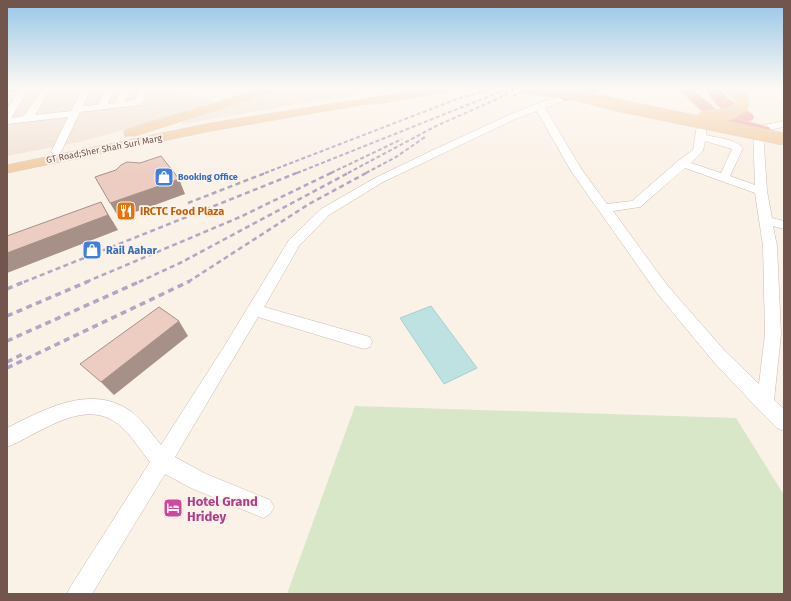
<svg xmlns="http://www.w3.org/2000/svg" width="791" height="601" font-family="'Fira Sans',sans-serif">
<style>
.residential{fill:#f1e2d6}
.green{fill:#d8e7c7}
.water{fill:#bee1e2;stroke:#a5d1d3}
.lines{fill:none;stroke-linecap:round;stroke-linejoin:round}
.minor-casing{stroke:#cdbab1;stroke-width:1}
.major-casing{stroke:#d8d0cd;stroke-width:1}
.highway-casing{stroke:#d8d0cd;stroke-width:1}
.minor{fill:#fff;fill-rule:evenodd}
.major{fill:#f2cda6;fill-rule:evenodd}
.highway{fill:#eeaea4;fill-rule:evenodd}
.rail-far2{stroke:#b2a7c3;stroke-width:2;stroke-dasharray:4 2.5;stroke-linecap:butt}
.rail-far1{stroke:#b2a7c3;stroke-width:2.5;stroke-dasharray:5 3.5;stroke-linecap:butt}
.rail{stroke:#b2a7c3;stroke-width:3.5;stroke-dasharray:6 4.5;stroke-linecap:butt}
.major-bridge-casing{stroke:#d8d0cd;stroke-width:13;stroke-linecap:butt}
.major-bridge{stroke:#f2cda6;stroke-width:12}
.shaded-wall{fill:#a69088}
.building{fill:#edcdc2;stroke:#a69088}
.labels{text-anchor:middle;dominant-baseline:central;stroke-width:3.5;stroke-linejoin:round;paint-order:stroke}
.far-street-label{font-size:9px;fill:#72564e;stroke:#fdf5ed}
.far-shop-label{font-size:9px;font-weight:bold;fill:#366cbe;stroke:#fdf5ed;text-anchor:start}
.food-label{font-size:11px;font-weight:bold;fill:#c56008;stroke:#fdf5ed;text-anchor:start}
.shop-label{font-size:11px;font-weight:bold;fill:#366cbe;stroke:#fdf5ed;text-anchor:start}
.near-hotel-label{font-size:13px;font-weight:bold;fill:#b23c85;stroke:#fdf5ed;text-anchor:start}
</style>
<rect width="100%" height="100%" fill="#faf1e7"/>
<path class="residential" d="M7 88H165L164 90 215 101 155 121 79 142 7 156Z
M292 88H389L183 124 180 120Z"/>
<path class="green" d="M355 406 736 418 784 495V594H287Z"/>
<path class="water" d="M431 306 477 368 444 384 400 318Z"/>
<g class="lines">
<defs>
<path id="minor" d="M43 88H51L35 115 71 111 83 88H91L83 106 98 105 105 88H113L108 104 115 103 121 88H129L125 102 136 99 138 88H146L145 100 139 105 80 112 61 152 56 155 51 152 68 117 7 124V109L18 93 21 92 25 95 11 118 24 116Z
M776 88H784L782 92 784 94V103L781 102 773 92Z
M567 94 572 97 570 99 545 108 582 170 607 204 632 201 678 161 693 150 697 125 702 122 707 125 706 135C717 138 736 139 743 148L730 176 755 185 753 129 754 127 784 121V127L763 131 767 191 772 218 784 221V229L773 226 777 246 781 334 774 400 784 409V431L777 428 759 410 712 360 657 293 571 171 537 111 515 119 383 182 329 215 299 246 264 307 370 337 372 342 370 347 364 349 258 317 175 457 206 474 270 500 274 507 270 514 263 518 191 488 165 474 92 594H67L71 586 150 462C140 450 131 434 118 424 83 397 40 434 7 447V428C45 409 93 382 133 413 144 422 152 434 161 445L222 350 289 240 321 209 375 178 431 151 509 115 536 104ZM705 141 732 149 721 173 691 163 703 151ZM685 168 755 193 763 246 765 334 759 384 724 350 667 285 613 211 640 207Z"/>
<path id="major" d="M264 88H281L279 90 135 136H125L124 133 125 130Z
M432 88H456L450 91 377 104H366L211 131 7 173V165L211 123Z"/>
<path id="highway" d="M581 88H599L598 91 567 101 562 100 560 97 562 94Z
M678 88H691L718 111 741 120 769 127 771 130 769 133 764 134 731 126 708 117Z
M707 88H719L727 98 752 114 754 117 752 120 747 121C731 117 711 104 707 88Z"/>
</defs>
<use href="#minor" class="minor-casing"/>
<use href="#major" class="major-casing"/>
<use href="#highway" class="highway-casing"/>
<use href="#minor" class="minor"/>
<use href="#major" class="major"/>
<use href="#highway" class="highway"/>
<path class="rail-far2" d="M513 96 529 88
M265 173 457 99 495 88
M297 173 505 90
M331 173 402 139
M348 173 436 126 495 100 518 88
M366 173 396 157 425 137"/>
<path class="rail-far1" d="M188 203 268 172
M24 282 299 172
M86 282 240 217 333 172
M139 282 182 262 350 172
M188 282 309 204 368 172"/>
<path class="rail" d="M7 289 26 281
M7 316 89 281
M7 341 141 281
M7 362 23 354
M7 368 190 281"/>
<defs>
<path id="major-bridge" d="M526 88 567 92 621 106 783 139
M704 117 729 114 742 106 743 101 740 95 731 88"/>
</defs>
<use href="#major-bridge" class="major-bridge-casing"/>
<use href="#major-bridge" class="major-bridge"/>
</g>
<path class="shaded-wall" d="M7 88H21L19 90 7 92Z
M179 179 185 194 119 218 110 203Z
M101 202 110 217 118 230 7 273V253Z
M179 321 188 336 114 395 101 382Z"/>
<path class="building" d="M161 156 179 179 110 203 95 177 116 170 121 165 127 162 140 163Z
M101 202 108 215 7 253V236Z
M159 307 179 321 101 382 80 364Z"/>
<linearGradient id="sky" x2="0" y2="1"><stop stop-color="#97c6e6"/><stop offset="0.51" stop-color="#fdf9f4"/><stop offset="1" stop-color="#fdf9f4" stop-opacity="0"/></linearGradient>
<rect width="791" height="172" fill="url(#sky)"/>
<defs>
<symbol id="shop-square" viewBox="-11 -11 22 22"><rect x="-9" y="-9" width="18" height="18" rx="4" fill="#3f7fe0" stroke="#fdf5ed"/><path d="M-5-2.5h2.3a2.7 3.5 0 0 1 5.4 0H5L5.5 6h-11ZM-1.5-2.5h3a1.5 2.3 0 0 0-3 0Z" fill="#fff"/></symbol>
<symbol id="restaurant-square" viewBox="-11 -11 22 22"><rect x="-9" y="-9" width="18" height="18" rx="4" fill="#e8710a" stroke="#fdf5ed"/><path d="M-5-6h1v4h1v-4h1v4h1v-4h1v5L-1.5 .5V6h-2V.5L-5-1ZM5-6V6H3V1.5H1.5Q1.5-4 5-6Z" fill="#fff"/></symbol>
<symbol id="hotel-square" viewBox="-11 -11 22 22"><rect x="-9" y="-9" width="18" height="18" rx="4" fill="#d1479c" stroke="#fdf5ed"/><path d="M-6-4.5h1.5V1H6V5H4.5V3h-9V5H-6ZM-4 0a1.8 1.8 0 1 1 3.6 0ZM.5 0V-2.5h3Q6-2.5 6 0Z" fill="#fff"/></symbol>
</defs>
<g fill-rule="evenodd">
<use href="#shop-square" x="153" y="166" width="22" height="22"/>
<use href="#restaurant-square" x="115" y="200" width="22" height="22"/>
<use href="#shop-square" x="81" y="239" width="22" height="22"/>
<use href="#hotel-square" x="162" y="497" width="22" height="22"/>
</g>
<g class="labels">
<g class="far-street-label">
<text transform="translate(104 149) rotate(-11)">GT Road;Sher Shah Suri Marg</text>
</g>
<g class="far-shop-label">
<text x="178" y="177">Booking Office</text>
</g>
<g class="food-label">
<text x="140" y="211">IRCTC Food Plaza</text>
</g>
<g class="shop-label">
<text x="106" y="250">Rail Aahar</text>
</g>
<g class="near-hotel-label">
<text x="187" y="501">Hotel Grand<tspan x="187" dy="15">Hridey</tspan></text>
</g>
</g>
<rect width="791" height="601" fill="none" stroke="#72564e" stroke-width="16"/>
</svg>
